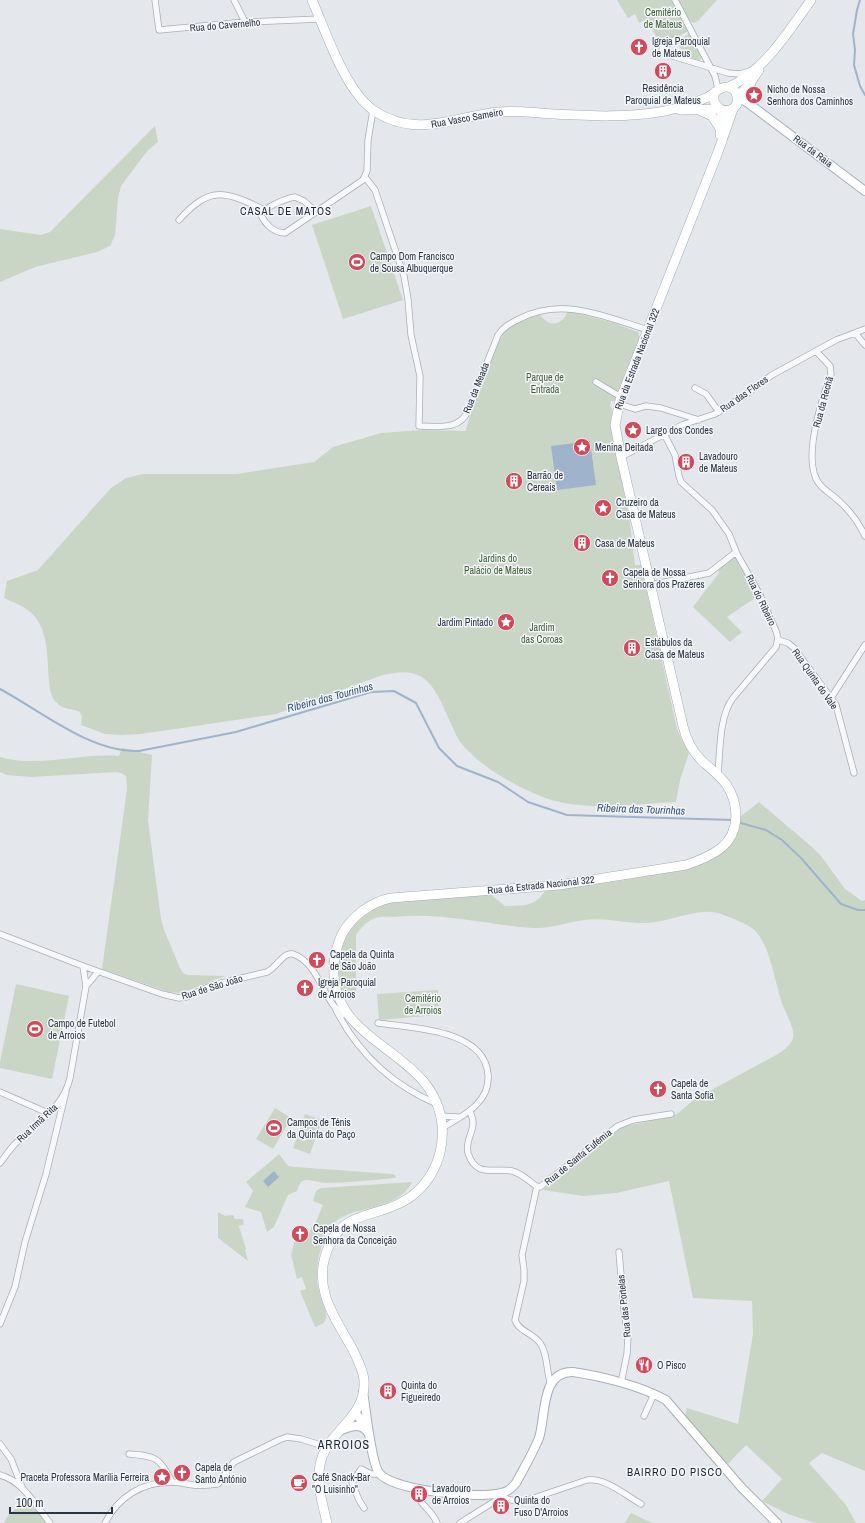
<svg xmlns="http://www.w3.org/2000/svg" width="865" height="1523" font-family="'Archivo Narrow',sans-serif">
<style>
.green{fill:#c9d6c5}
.water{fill:#9fb4cc}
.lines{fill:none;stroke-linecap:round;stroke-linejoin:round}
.stream{stroke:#9fb4cc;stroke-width:2}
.street-casing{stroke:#a9aeb7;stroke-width:7}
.secondary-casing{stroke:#a9aeb7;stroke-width:10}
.primary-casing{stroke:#a3abb8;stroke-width:10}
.street{stroke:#f7f8fa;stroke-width:5.5}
.secondary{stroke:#fff;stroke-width:8}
.primary{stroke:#fff;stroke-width:9}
.labels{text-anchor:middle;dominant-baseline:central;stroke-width:3;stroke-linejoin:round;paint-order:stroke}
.park-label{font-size:10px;fill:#3f6138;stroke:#f4f6f9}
.street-label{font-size:10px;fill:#2b3445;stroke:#f4f6f9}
.poi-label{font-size:10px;fill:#2b3445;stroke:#f4f6f9;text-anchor:start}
.neighbourhood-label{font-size:11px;letter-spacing:1px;fill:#1d2536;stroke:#f4f6f9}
.water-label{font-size:11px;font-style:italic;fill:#34527a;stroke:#f4f6f9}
.quarter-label{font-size:12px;letter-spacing:1px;fill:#1d2536;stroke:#f4f6f9}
</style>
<rect width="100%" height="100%" fill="#e4e7ec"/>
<path class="green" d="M617 0H671L688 31 662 46 646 19 639 23 635 14 628 18Z
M678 0H717L698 21 694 23 690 21Z
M689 34 700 54 701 59 699 60 686 58 677 41Z
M155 126 158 142 148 150 121 186 118 198 115 235 110 246 97 252 35 267 0 282V229L41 235 50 232Z
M371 206 403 300 343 319 312 225Z
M568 311 611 322 638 332 640 338 615 401H611L610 406 612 409 611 427 614 446 629 515 635 565H641L677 729 689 753 680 780 676 802C634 804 577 813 538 795 510 783 481 767 461 743 457 738 454 730 451 724 434 686 427 663 380 676L276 714 141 734 120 735 105 734 81 725 82 717 80 712C72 708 63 710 57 703 50 697 50 689 49 681 47 658 49 626 29 611 22 605 12 602 4 598L7 581 38 570 111 488 126 478 143 474H237L314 462 333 447 381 433 424 430 466 431C471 411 493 342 507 330 516 321 529 318 540 314 548 328 562 326 568 311Z
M736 554 758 596 727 617 742 632 730 642 693 607 719 573 718 569Z
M122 748 152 755 148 820 161 919 164 930 180 968 183 973 187 975 226 976 213 980 208 983 181 993 169 992 102 969 127 789 126 776 121 773 116 772 31 777 7 775 0 772V757C39 768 79 753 119 756Z
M759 802 812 847 821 856 845 889 862 901 865 900V1471L822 1453 809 1463 846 1505 856 1523H815L788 1514 762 1501 782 1479 746 1445 726 1466 685 1416 687 1408 738 1424 753 1334 752 1301 693 1298 669 1181 616 1193 583 1196 543 1190 619 1129 630 1125 665 1118 677 1114 695 1099 778 1054C802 1039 793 1030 784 1008 774 985 771 936 747 925 737 920 724 914 713 912 690 910 667 923 644 923 624 923 604 917 584 920 567 922 551 929 533 928 486 925 442 912 394 917 388 917 379 916 373 919 367 921 359 930 356 935V991L342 993C340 987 339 981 338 975 335 940 359 912 391 901L490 894 505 906C523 905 534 908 545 891L619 881 682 869 705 862 720 855 726 850 740 817Z
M16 984 69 996 52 1079 0 1068V1062Z
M438 990 439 1015 379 1020 377 994Z
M275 1108 291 1118 273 1149 256 1139Z
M305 1114 322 1120 310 1154 293 1148Z
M279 1154 288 1166 295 1167 392 1174 395 1175 396 1177 394 1178C371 1180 348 1183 325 1183 318 1183 307 1177 301 1182 299 1184 298 1189 297 1191L288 1195 274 1227 267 1232 261 1212 245 1207 253 1191 246 1182Z
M412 1182C394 1217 340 1201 326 1234 319 1250 314 1274 319 1291 321 1300 328 1308 326 1318 325 1324 320 1325 315 1327L300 1291 306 1289 302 1277 297 1279 291 1255 296 1236 301 1238 303 1231 309 1233 313 1224H315L323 1205 313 1201C315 1194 315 1189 322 1188Z
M218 1212 225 1216 233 1215 235 1219H243L244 1224 239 1226 246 1249 245 1250 248 1261 218 1238Z
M25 1505 35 1509 47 1523H4C9 1512 14 1509 25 1505Z
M631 1513 652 1523H625Z"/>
<path class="water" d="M590 441 596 485 557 490 551 446Z
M274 1171 279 1177 268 1187 263 1181Z"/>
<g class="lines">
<path class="stream" d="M860 0 857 10 853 34 855 50 854 65 860 86 865 95
M0 689C41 711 91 753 139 751L236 732 371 692 394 691 416 703 439 748 457 766 498 782 528 802 567 815 733 820
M737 822 766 830 782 840 801 858 841 904 858 910H865"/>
<defs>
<path id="street" d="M155 0 159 30 245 22 320 19
M234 0 245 22
M675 0 715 76 718 89
M674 40 663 47 662 50 663 53 728 73 740 74 750 71
M365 177 375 190 404 276 408 299 411 335 420 376 419 426C437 426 459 431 468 411L498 335C503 327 511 323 519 319 563 296 605 317 648 330
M315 211 304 201 295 197C287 198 264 207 261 215 265 224 274 233 285 233L363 180 367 171 368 140 373 110
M179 220C211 184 226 192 265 210
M855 333 865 345
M816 351 830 366 831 374C822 399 800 464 821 486 827 492 834 496 840 502 850 511 859 523 865 536
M596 382 621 397
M695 388 706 394 719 412
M619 404 635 409 646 406 661 408 699 420
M664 434 675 455 679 476 681 482 712 510 729 534 737 554 760 595 776 631 778 638 776 647 733 698C719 716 720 752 718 775
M621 457 682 425 715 414 744 396 772 375 836 340 865 329
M650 585 709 573 736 552
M778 640 788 643 794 648 836 705 854 773
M831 698 865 645
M0 934 83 966 162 994 179 998 186 997 213 985 267 972C277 967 283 952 293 954 322 964 324 1010 348 1016
M86 986 98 972
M336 1010C358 1053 392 1085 437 1104
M378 1023C411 1028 484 1029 488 1074 489 1085 485 1096 477 1104 468 1114 454 1121 442 1128
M0 1092 48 1113
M470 1111C471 1115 473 1118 473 1123 473 1133 465 1142 468 1153 476 1179 496 1167 512 1171 521 1173 529 1181 536 1186L540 1187 618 1126 633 1120 671 1114
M441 1116 458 1117
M0 1163C5 1157 9 1150 15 1144 36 1123 63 1109 70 1078L86 986 83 966
M537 1186 522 1255 524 1270V1281L515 1320C518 1331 533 1333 540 1343 548 1354 546 1371 551 1385
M619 1252 624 1310 628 1337 627 1354 621 1383
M0 1324 15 1287 25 1242 46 1174 66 1091
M644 1416 654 1394
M0 1444 11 1459 22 1487
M129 1454C155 1456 160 1457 172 1482
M0 1475C23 1481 36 1506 50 1523
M414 1488C419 1506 431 1508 437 1523
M364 1508 359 1500 352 1483 361 1469 371 1474H380
M105 1523C118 1497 142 1482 172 1482 179 1482 186 1484 193 1485 201 1486 210 1485 218 1484L230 1467 234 1462 279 1440 287 1437 301 1439 327 1447
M460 1523 495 1501 501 1493 507 1499 522 1502 587 1480C607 1478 625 1495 641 1504"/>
<path id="secondary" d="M751 82 749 94 752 106
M738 97 748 103 865 191
M363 1392C366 1409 371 1462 379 1473 393 1491 479 1499 501 1493 508 1492 512 1488 516 1483 524 1468 533 1453 539 1438 546 1417 540 1371 573 1372 601 1376 641 1386 666 1400L741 1487 777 1523
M356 1413 366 1429
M341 1430C352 1426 362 1422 369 1434"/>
<path id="primary" d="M312 0C326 32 345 90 373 110 417 140 454 116 499 112 517 110 535 113 553 114 591 116 627 118 665 111 679 108 695 103 708 97 714 94 719 87 726 87 736 86 738 96 737 104 728 118 709 107 715 92
M729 87C766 69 788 32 811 0
M738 97 751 82 759 70
M680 110 719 109
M699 110 712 116 721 130
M720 135 722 110
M327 1523C323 1505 316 1484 320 1465 326 1431 367 1419 364 1380 363 1369 357 1358 352 1348 333 1315 311 1285 329 1246 343 1214 369 1217 396 1205 428 1191 445 1159 442 1125 435 1051 339 1048 334 976 333 961 336 947 342 934 352 916 371 902 391 898L559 885 686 865C698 861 711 856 721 848 741 832 739 803 726 784 719 775 710 768 702 761 692 751 686 739 683 726L621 457 615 425 620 400 718 152 733 109"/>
</defs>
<use href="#street" class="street-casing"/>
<use href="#secondary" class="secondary-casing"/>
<use href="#primary" class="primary-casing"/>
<use href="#street" class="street"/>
<use href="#secondary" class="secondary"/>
<use href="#primary" class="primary"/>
</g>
<defs>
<symbol id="church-disc" viewBox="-11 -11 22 22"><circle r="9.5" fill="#d1495b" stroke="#f4f6f9"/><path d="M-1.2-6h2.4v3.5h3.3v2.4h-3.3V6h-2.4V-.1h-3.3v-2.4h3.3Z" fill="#fff"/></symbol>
<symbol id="building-disc" viewBox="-11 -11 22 22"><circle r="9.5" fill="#d1495b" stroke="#f4f6f9"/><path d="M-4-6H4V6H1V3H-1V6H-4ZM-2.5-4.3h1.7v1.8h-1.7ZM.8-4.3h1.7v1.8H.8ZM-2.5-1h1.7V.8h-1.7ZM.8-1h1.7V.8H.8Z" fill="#fff"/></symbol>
<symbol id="sight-disc" viewBox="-11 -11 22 22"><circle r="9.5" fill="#d1495b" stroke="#f4f6f9"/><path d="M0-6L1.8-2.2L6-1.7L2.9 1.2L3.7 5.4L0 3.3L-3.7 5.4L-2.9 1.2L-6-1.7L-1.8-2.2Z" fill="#fff"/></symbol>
<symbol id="stadium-disc" viewBox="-11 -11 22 22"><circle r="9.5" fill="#d1495b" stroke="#f4f6f9"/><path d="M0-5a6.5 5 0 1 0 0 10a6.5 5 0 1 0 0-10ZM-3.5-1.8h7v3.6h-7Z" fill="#fff"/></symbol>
<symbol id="restaurant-disc" viewBox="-11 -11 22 22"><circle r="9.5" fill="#d1495b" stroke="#f4f6f9"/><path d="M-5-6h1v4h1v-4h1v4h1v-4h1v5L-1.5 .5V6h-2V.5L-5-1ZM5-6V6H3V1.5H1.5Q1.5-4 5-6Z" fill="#fff"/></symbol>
<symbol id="cafe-disc" viewBox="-11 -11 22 22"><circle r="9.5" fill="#d1495b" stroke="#f4f6f9"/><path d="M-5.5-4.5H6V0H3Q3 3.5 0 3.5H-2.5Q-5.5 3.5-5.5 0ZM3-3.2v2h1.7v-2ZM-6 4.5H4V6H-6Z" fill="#fff"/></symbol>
</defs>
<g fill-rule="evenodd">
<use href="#church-disc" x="629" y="37" width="20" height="20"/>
<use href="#building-disc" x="653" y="61" width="20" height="20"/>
<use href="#sight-disc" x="744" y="85" width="20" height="20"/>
<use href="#stadium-disc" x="347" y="252" width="20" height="20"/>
<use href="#sight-disc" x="623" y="420" width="20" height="20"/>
<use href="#sight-disc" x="572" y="437" width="20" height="20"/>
<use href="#building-disc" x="676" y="452" width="20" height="20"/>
<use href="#building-disc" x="504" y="471" width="20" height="20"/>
<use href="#sight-disc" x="593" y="498" width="20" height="20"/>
<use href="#building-disc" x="572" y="533" width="20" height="20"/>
<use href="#church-disc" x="600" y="568" width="20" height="20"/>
<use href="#sight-disc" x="496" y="612" width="20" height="20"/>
<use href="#building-disc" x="622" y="638" width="20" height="20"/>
<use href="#church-disc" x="307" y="950" width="20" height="20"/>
<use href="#church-disc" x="295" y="978" width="20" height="20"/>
<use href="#stadium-disc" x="25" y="1019" width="20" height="20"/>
<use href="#church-disc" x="648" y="1079" width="20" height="20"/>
<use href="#stadium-disc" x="264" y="1118" width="20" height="20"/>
<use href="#church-disc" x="290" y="1224" width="20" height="20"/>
<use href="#restaurant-disc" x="634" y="1355" width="20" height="20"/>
<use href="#building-disc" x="378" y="1381" width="20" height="20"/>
<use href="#church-disc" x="172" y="1463" width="20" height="20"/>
<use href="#sight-disc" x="152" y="1467" width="20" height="20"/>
<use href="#cafe-disc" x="289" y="1473" width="20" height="20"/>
<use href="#building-disc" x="409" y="1484" width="20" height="20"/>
<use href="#building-disc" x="491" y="1496" width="20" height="20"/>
</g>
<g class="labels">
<g class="park-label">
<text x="663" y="12">Cemitério<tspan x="663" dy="12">de Mateus</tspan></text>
<text x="545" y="377">Parque de<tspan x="545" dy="12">Entrada</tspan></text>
<text x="498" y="558">Jardins do<tspan x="498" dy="12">Palácio de Mateus</tspan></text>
<text x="542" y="627">Jardim<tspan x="542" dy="12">das Coroas</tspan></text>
<text x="423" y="998">Cemitério<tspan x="423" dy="12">de Arroios</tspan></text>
</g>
<g class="street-label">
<text transform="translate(225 25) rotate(-5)">Rua do Cavernelho</text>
<text transform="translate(467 118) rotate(-10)">Rua Vasco Sameiro</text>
<text transform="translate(813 151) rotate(37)">Rua da Raia</text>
<text transform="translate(637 359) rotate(-69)">Rua da Estrada Nacional 322</text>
<text transform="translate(476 388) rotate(-68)">Rua da Meada</text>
<text transform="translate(744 394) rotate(-35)">Rua das Flores</text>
<text transform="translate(823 402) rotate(-75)">Rua da Rechã</text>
<text transform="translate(761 600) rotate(64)">Rua do Ribeiro</text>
<text transform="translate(815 679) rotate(55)">Rua Quinta do Vale</text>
<text transform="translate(541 885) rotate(-6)">Rua da Estrada Nacional 322</text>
<text transform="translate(212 987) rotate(-17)">Rua de São João</text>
<text transform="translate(37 1123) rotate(-43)">Rua Irmã Rita</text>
<text transform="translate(578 1157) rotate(-39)">Rua de Santa Eufémia</text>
<text transform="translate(624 1306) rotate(-96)">Rua das Portelas</text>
</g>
<g class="poi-label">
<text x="652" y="41">Igreja Paroquial<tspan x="652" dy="12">de Mateus</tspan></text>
<text x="663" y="88" text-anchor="middle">Residência<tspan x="663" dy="12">Paroquial de Mateus</tspan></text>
<text x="767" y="89">Nicho de Nossa<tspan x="767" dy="12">Senhora dos Caminhos</tspan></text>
<text x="370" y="256">Campo Dom Francisco<tspan x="370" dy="12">de Sousa Albuquerque</tspan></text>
<text x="646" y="430">Largo dos Condes</text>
<text x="595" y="447">Menina Deitada</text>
<text x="699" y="456">Lavadouro<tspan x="699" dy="12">de Mateus</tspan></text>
<text x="527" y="475">Barrão de<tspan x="527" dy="12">Cereais</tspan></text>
<text x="616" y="502">Cruzeiro da<tspan x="616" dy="12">Casa de Mateus</tspan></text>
<text x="595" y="543">Casa de Mateus</text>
<text x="623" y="572">Capela de Nossa<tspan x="623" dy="12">Senhora dos Prazeres</tspan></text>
<text x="493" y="622" text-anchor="end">Jardim Pintado</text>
<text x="645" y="642">Estábulos da<tspan x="645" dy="12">Casa de Mateus</tspan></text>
<text x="330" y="954">Capela da Quinta<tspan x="330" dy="12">de São João</tspan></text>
<text x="318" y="982">Igreja Paroquial<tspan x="318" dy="12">de Arroios</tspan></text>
<text x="48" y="1023">Campo de Futebol<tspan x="48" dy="12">de Arroios</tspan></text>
<text x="671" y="1083">Capela de<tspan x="671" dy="12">Santa Sofia</tspan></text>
<text x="287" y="1122">Campos de Ténis<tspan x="287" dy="12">da Quinta do Paço</tspan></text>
<text x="313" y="1228">Capela de Nossa<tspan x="313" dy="12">Senhora da Conceição</tspan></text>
<text x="657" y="1365">O Pisco</text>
<text x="401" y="1385">Quinta do<tspan x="401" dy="12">Figueiredo</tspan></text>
<text x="195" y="1467">Capela de<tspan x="195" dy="12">Santo António</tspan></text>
<text x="149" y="1477" text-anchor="end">Praceta Professora Marília Ferreira</text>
<text x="312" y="1477">Café Snack-Bar<tspan x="312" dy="12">"O Luisinho"</tspan></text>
<text x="432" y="1488">Lavadouro<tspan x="432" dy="12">de Arroios</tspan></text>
<text x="514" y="1500">Quinta do<tspan x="514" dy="12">Fuso D'Arroios</tspan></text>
</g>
<g class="neighbourhood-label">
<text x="286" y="211">CASAL DE MATOS</text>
<text x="675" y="1472">BAIRRO DO PISCO</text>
</g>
<g class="water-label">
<text transform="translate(330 697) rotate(-15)">Ribeira das Tourinhas</text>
<text transform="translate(641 809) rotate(2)">Ribeira das Tourinhas</text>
</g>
<g class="quarter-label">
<text x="344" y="1445">ARROIOS</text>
</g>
</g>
<path d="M10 1507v6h102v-6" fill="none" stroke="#2b3445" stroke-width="2"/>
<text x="16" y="1507" font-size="12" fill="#2b3445" stroke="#f4f6f9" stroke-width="3" paint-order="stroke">100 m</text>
</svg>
